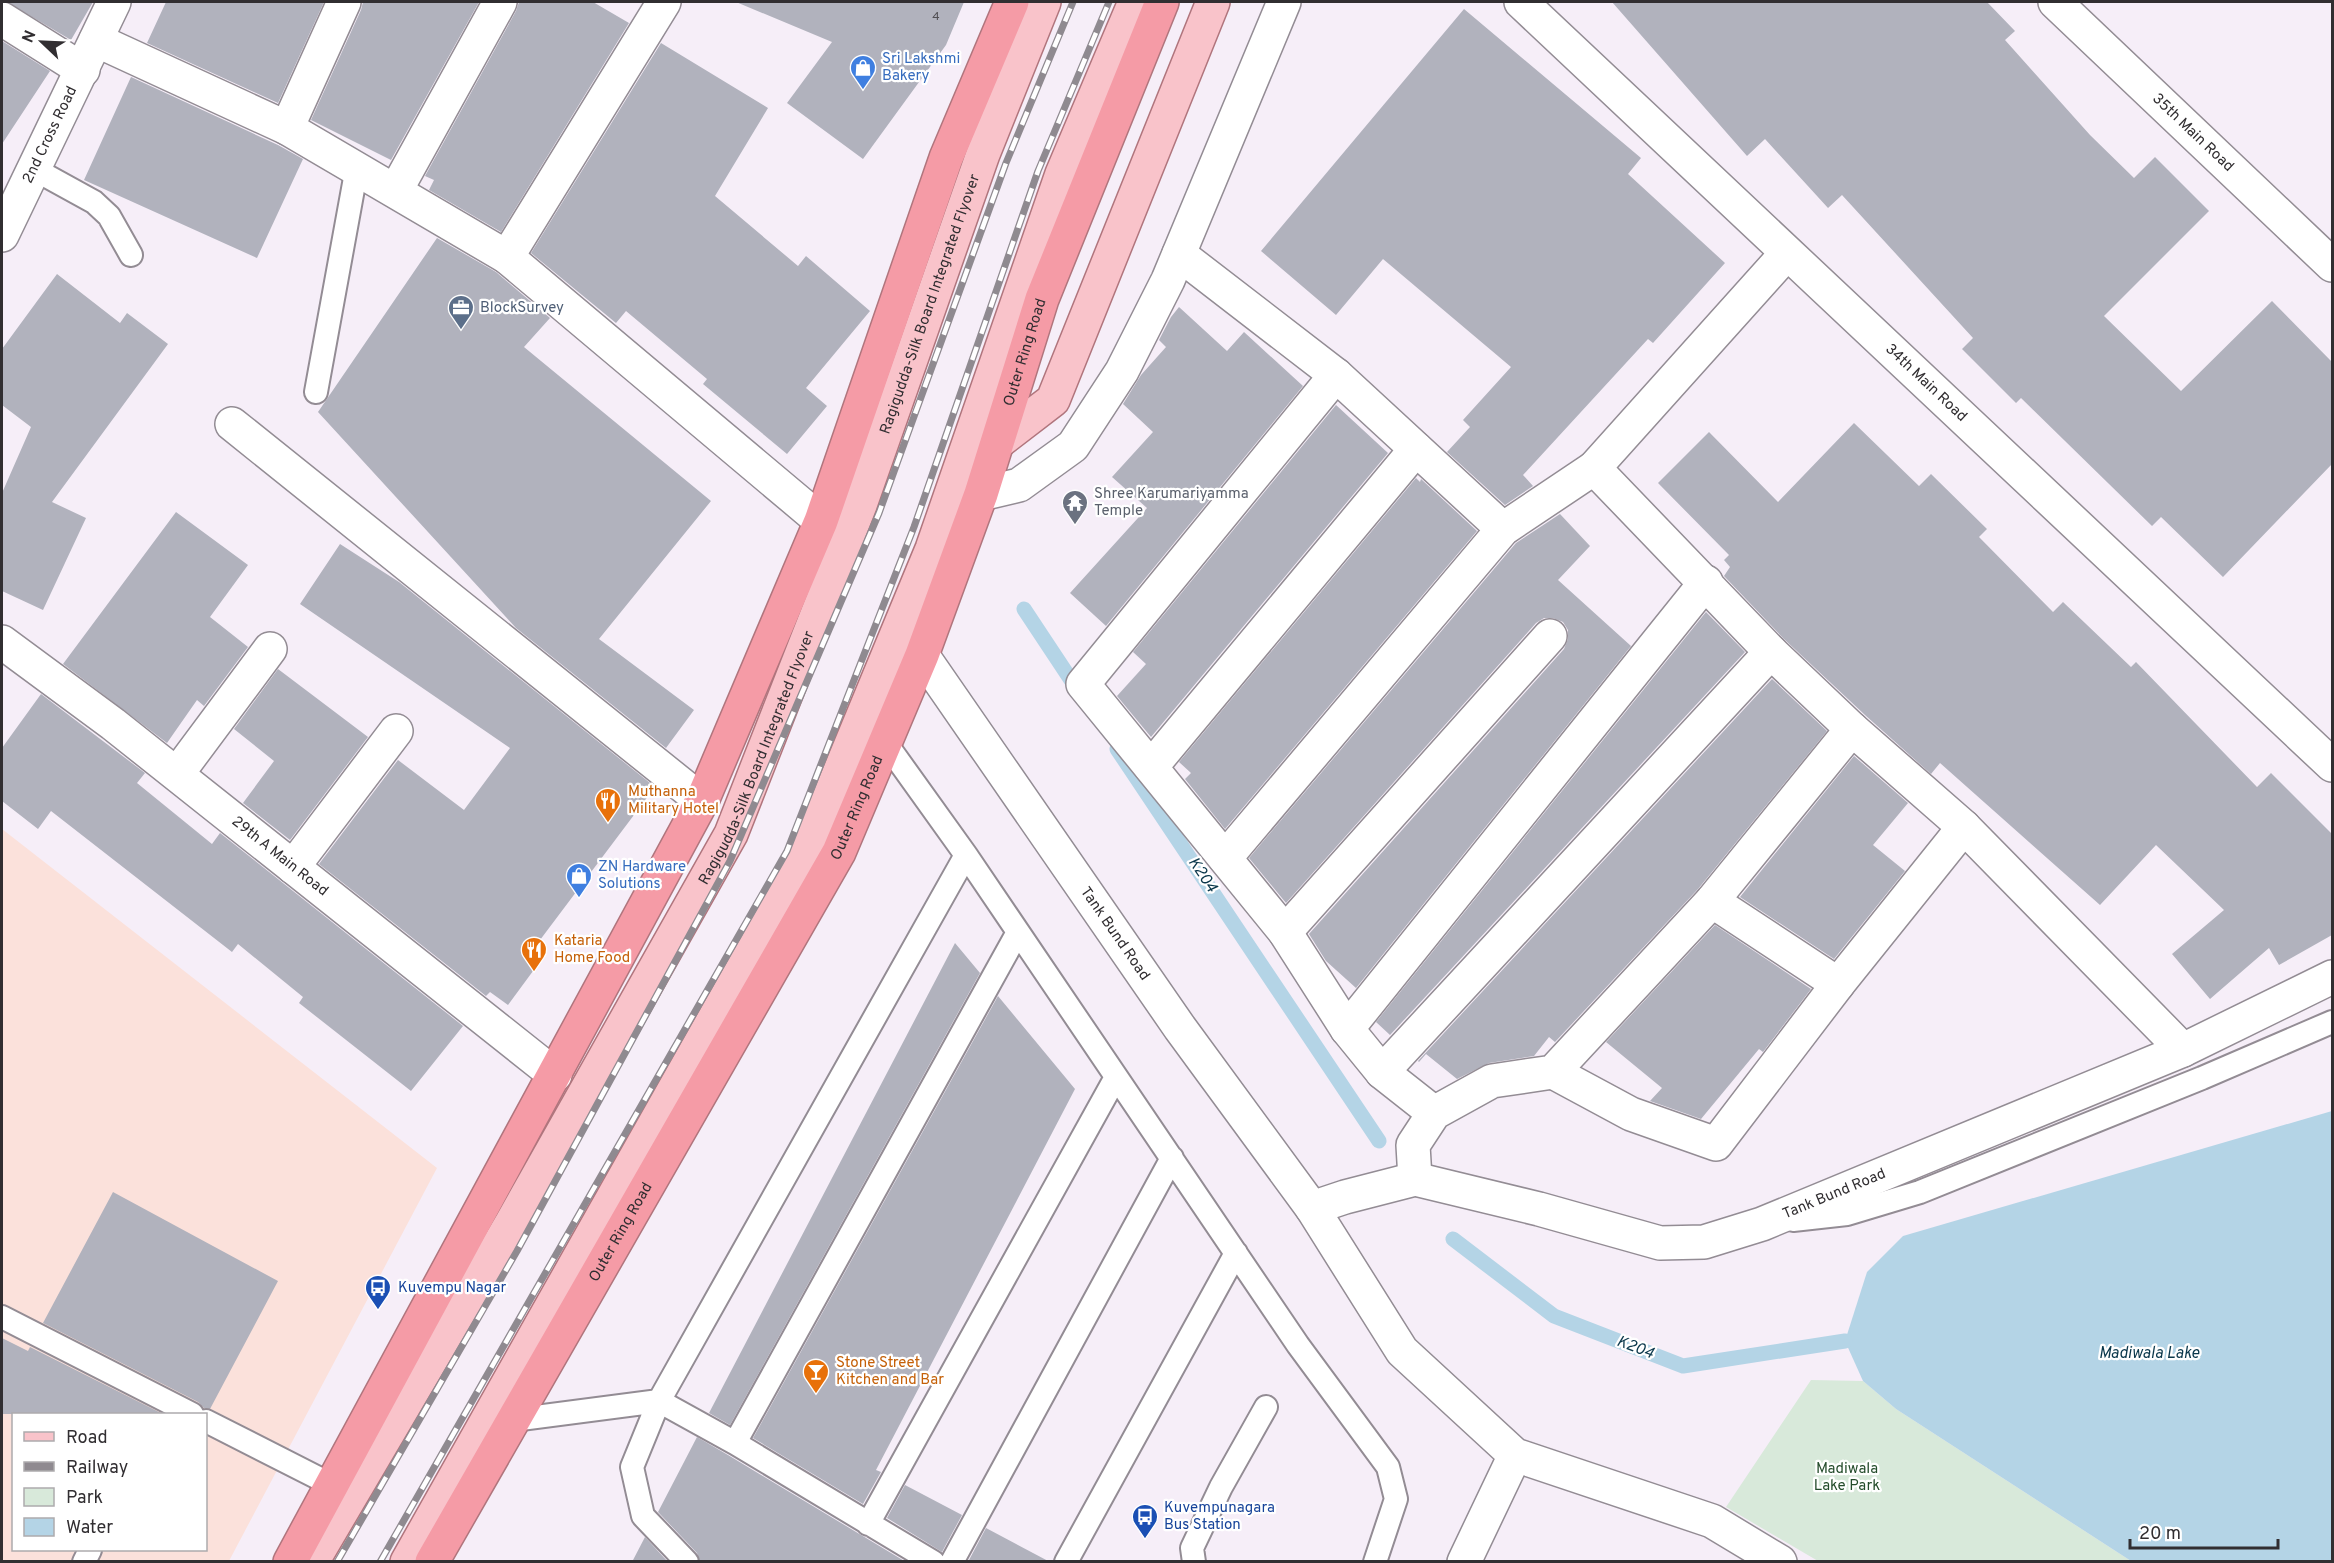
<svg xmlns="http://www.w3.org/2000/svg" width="2334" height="1563" font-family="Overpass,sans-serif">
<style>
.industrial{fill:#fbe1db;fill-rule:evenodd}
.green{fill:#d8e9da}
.water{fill:#b4d4e6}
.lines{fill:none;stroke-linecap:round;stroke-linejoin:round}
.stream{stroke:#b4d4e6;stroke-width:15}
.building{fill:#b1b2bd}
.lane-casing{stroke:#938c94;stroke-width:26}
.street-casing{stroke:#938c94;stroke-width:36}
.secondary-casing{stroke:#938c94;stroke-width:36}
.primary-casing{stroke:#b0757d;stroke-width:36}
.highway-casing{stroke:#b0757d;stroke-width:36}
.lane{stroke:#fff;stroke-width:22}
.street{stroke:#fff;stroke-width:33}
.secondary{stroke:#fff;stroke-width:33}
.primary{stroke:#f9c3ca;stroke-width:33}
.highway{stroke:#f59ba6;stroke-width:33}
.rail-casing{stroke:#8f8a90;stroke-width:7}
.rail{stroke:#fff;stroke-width:4.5;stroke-dasharray:14;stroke-linecap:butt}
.labels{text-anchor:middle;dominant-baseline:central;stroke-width:4.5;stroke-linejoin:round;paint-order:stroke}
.number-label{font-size:12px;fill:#514f54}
.shop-label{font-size:15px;fill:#366cbe;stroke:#fff;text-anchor:start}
.street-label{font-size:15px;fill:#312e31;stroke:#fff}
.service-label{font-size:15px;fill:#4e5e75;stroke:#fff;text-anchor:start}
.worship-label{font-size:15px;fill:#5b616d;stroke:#fff;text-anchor:start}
.food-label{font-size:15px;fill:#c56008;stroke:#fff;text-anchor:start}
.transit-label{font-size:15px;fill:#164399;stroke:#fff;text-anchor:start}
.park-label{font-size:15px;fill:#244c2b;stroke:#fff}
.water-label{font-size:16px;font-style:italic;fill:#0a374b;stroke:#fff}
</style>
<rect width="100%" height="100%" fill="#f6eef8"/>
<path class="industrial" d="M2 829 437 1168 229 1561H2ZM14 1414H206V1550H14Z"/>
<path class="green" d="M1811 1380 1863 1381 1896 1409 2131 1561H1818L1726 1507Z"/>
<path class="water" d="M2332 1111V1561H2131L1896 1409 1863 1381 1845 1341 1867 1272 1903 1236Z"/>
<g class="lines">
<path class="stream" d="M1024 609 1079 692
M1117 749 1379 1141
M1453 1239 1554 1316 1683 1366 1845 1341"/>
</g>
<path class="building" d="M7 2H93L71 40Z
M166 2H324L278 103 147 43Z
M363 2H479L391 160 311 120 361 10Z
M519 2H593L629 23 501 232 429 190 434 180 425 176 516 11Z
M736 2H964L946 45 863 159 787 103 832 42Z
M1612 2H1987L2015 31 2005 40 2090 135 2134 178 2155 157 2209 211 2104 316 2181 391 2272 301 2332 362V464L2223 577 2161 517 2152 526 2021 398 2016 403 1962 349 1973 338 1842 195 1828 208 1765 139 1747 156Z
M1464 9 1641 158 1628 174 1725 263 1653 343 1648 339 1523 475 1533 486 1505 505 1447 452 1470 427 1463 420 1511 367 1383 259 1336 315 1261 251Z
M2 41 50 71 2 144Z
M661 43 768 108 715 196 798 266 806 256 870 311 806 388 827 406 787 454 703 384 707 379 626 311 616 323 531 253Z
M131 77 278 145 303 159 257 258 84 180Z
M437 238 496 272 550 318 524 347 711 501 599 639 694 710 666 748 516 628 318 412Z
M57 274 120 323 127 313 168 344 52 502 86 518 43 610 2 591V493L31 427 2 405V349Z
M1179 307 1227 351 1244 332 1303 386 1106 626 1070 593 1147 508 1112 477 1153 432 1123 404 1141 375 1166 347 1159 340 1171 317Z
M1336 405 1388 453 1151 737 1117 696 1146 664 1133 652Z
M1854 423 1919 486 1931 474 1987 529 1979 537 2053 612 2063 602 2131 667 2136 662 2257 787 2271 773 2332 834V935L2279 965 2269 948 2210 999 2172 954 2224 910 2156 845 2100 905 1940 763 1931 774 1865 715 1784 639 1724 576 1730 567 1724 560 1729 555 1658 483 1709 432 1778 502Z
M1416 478 1420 482 1421 479 1477 531 1225 829 1185 779 1191 773 1179 762Z
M176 512 248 565 210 617 248 647 204 706 197 700 167 743 63 664Z
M1560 514 1590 546 1558 580 1631 646 1356 988 1326 961 1309 934 1564 649 1568 639V630L1563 622 1553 618H1544L1536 623 1286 903 1249 858 1516 543Z
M340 544 399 582 655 787 537 944 547 952 508 1005 490 992 486 996 319 864 398 760 464 810 510 748 300 604Z
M1706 612 1745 652 1390 1035 1376 1022Z
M278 669 368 737 290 840 243 803 274 761 234 729Z
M1772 679 1827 731 1698 889 1555 1042 1549 1037 1534 1056 1489 1063 1457 1079 1426 1054 1419 1062 1418 1061Z
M41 694 145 773 137 783 212 844 220 833 463 1026 411 1091 299 1003 303 997 238 944 232 952 51 811 38 829 2 801V748Z
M1854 756 1908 803 1873 845 1905 871 1834 959 1740 897Z
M1715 925 1811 989 1763 1052 1759 1049 1701 1119 1650 1101 1662 1088 1606 1042Z
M955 943 980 973 730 1425 709 1413Z
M998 996 1075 1089 876 1470 881 1472 863 1504 753 1438Z
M113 1192 278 1281 210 1409 204 1408 198 1402 43 1323Z
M2 1338 28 1351 30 1347 163 1414H2Z
M697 1437 728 1455 906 1562H700L697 1553 658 1512Z
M905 1485 962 1515 942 1552 887 1518Z
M986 1528 1050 1562H968Z
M645 1537 668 1562H632Z"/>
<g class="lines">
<defs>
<path id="lane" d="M34 169 94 202 109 216 131 255
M316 392 357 167
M966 855 1298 1345 1388 1467 1396 1499 1375 1562
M1793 1220 1847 1214 1920 1192 2202 1078 2332 1022
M2 1317 192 1414
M513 1420 659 1401 966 855 885 742
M206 1421 332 1485
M735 1443 1018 932
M868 1524 1116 1077
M84 1562 90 1550
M687 1562 643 1516 632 1467 659 1401 735 1443 933 1562
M952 1562 1172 1158
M1066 1562 1236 1253
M1194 1562 1192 1548 1221 1487 1266 1407"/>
<g id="street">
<path id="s1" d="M1521 2 2332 765"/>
<path id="s2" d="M2055 2 2332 265"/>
<path d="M2 19 83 70"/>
<path d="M96 40 287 128 507 257 821 521"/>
<path d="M287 128 344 2"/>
<path d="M396 190 500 2"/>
<path id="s3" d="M2 235 114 2"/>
<path d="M1787 253 1594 468 1771 652 1852 729 1964 827 2183 1050"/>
<path d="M1179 254 1336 375 1503 529"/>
<path d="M507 257 664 2"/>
<path d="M1336 375 1083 684 1285 932 1347 1029 1382 1072 1434 1113"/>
<path d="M232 424 702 801"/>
<path id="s4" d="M2 642 113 724 555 1075"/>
<path d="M1151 767 1416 449"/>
<path d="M177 774 270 649"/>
<path d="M1225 858 1503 529 1594 468"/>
<path d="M293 867 396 731"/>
<path d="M1712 901 1838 984"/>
<path d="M1285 932 1550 636"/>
<path d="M1347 1029 1706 582"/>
<path d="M1382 1072 1771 652"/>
<path d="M1553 1072 1631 1114 1716 1144 1838 984 1964 827"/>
<path d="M1415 1179 1413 1145 1434 1113 1492 1081 1553 1072 1712 901 1852 729"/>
<path d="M1312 1208 1402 1351 1515 1455 1712 1521 1780 1562"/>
<path d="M1464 1562 1515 1455"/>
</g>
<g id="secondary">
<path d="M981 494 1019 485 1073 446 1122 371 1168 280 1284 2"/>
<path id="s5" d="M922 655 1180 1028 1312 1208 1345 1197 1415 1179 1539 1209 1660 1243 1704 1242 1762 1224 2183 1050 2332 977"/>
</g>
<g id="primary">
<path d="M997 443 1053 400 1213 2"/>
<path id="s6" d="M312 1562 512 1222 731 834 860 505 983 154 1044 2"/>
<path d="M407 1562 801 865 932 549 1062 174 1135 2"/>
</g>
<g id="highway">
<path d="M290 1562 702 801 821 521 946 158 1012 2"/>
<path id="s7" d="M432 1562 839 852 922 655 981 494 1042 299 1162 2"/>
</g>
</defs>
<use href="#lane" class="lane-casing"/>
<use href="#street" class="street-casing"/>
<use href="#secondary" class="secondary-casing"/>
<use href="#primary" class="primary-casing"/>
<use href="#highway" class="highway-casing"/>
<use href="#lane" class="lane"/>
<use href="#street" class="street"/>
<use href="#secondary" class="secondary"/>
<use href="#primary" class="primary"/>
<use href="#highway" class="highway"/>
<defs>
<path id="rail" d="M337 1562 517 1251 730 861 879 513 1006 163 1073 2
M380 1562 787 851 914 527 1038 171 1109 2"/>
</defs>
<use href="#rail" class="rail-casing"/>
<use href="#rail" class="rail"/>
</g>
<defs>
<symbol id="shop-pin" viewBox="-11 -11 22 30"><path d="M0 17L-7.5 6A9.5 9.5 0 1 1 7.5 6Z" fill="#3f7fe0" stroke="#fff"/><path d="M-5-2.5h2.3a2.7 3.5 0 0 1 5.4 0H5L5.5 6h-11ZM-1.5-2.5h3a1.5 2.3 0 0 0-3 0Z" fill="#fff"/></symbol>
<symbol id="office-pin" viewBox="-11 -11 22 30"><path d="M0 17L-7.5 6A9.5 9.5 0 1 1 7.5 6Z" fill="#5c6f8a" stroke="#fff"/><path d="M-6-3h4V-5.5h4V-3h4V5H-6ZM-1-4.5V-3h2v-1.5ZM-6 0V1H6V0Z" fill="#fff"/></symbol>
<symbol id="temple-pin" viewBox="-11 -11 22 30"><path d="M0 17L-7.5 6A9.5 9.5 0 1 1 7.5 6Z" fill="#6b7280" stroke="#fff"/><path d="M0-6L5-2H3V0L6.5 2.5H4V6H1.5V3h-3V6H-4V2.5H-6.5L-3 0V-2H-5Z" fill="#fff"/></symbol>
<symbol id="restaurant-pin" viewBox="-11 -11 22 30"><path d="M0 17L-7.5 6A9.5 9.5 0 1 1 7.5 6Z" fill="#e8710a" stroke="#fff"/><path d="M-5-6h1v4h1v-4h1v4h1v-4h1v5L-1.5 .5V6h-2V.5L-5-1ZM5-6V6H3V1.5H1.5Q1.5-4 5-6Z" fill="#fff"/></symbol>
<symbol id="bus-pin" viewBox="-11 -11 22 30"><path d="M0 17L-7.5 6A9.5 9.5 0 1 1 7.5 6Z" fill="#1a4fb4" stroke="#fff"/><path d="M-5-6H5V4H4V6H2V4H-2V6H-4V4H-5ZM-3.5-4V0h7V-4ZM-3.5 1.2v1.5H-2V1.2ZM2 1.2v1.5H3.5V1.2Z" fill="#fff"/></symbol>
<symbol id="bar-pin" viewBox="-11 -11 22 30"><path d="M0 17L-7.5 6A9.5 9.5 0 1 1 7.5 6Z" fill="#e8710a" stroke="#fff"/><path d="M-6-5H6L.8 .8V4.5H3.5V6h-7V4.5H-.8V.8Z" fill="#fff"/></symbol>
</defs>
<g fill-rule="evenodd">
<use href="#shop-pin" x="848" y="53" width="30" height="40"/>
<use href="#office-pin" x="446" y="293" width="30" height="40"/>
<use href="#temple-pin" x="1060" y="488" width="30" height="40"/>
<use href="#restaurant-pin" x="593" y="786" width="30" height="40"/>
<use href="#shop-pin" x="564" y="861" width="30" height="40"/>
<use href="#restaurant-pin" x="519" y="935" width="30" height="40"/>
<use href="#bus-pin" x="363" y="1273" width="30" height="40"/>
<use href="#bar-pin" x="801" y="1357" width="30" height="40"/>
<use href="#bus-pin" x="1130" y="1502" width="30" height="40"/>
</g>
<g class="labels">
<g class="number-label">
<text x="936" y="17">4</text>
</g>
<g class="shop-label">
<text x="882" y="59">Sri Lakshmi<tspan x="882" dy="17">Bakery</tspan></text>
<text x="598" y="867">ZN Hardware<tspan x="598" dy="17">Solutions</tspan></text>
</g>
<g class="street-label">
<text stroke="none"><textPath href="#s2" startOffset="190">35th Main Road</textPath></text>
<text stroke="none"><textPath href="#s3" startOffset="111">2nd Cross Road</textPath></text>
<text stroke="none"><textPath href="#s6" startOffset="1406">Ragigudda-Silk Board Integrated Flyover</textPath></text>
<text stroke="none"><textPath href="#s7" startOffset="1352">Outer Ring Road</textPath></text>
<text stroke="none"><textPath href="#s1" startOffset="556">34th Main Road</textPath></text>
<text stroke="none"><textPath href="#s6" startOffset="920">Ragigudda-Silk Board Integrated Flyover</textPath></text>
<text stroke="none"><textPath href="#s7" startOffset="866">Outer Ring Road</textPath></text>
<text stroke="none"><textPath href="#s4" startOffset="351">29th A Main Road</textPath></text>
<text stroke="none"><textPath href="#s5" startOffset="339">Tank Bund Road</textPath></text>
<text stroke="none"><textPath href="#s5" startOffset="1220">Tank Bund Road</textPath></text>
<text stroke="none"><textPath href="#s7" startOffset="380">Outer Ring Road</textPath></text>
</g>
<g class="service-label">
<text x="480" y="308">BlockSurvey</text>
</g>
<g class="worship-label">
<text x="1094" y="494">Shree Karumariyamma<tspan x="1094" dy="17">Temple</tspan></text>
</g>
<g class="food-label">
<text x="628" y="792">Muthanna<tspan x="628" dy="17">Military Hotel</tspan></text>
<text x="554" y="941">Kataria<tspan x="554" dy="17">Home Food</tspan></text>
<text x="836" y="1363">Stone Street<tspan x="836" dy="17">Kitchen and Bar</tspan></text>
</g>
<g class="transit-label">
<text x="398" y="1288">Kuvempu Nagar</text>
<text x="1164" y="1508">Kuvempunagara<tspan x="1164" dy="17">Bus Station</tspan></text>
</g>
<g class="park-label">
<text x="1847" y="1469">Madiwala<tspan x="1847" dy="17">Lake Park</tspan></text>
</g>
<g class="water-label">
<text transform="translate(1202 875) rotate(56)">K204</text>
<text transform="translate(1635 1348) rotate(21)">K204</text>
<text x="2149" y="1354">Madiwala Lake</text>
</g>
</g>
<rect width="2334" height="1563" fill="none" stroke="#312e31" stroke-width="6"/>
<rect x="12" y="1413" width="195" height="138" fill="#ffffff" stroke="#adabad" stroke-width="1.5"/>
<rect x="24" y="1432" width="30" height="9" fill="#f9c3ca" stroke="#adabad" stroke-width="1.5"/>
<text x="66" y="1443" font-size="18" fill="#312e31">Road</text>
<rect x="24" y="1462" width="30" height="9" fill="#8f8a90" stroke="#adabad" stroke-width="1.5"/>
<text x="66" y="1473" font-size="18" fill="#312e31">Railway</text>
<rect x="24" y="1488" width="30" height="18" fill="#d8e9da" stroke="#adabad" stroke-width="1.5"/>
<text x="66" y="1503" font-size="18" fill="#312e31">Park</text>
<rect x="24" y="1518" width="30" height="18" fill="#b4d4e6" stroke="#adabad" stroke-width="1.5"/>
<text x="66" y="1533" font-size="18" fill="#312e31">Water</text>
<g transform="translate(42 42) rotate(293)" stroke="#ffffff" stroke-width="4.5" paint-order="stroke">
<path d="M0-4.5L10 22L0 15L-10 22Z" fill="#312e31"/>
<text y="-9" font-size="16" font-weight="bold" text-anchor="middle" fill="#312e31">N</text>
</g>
<path d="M2130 1539v9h148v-9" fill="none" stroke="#312e31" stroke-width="3"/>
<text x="2139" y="1539" font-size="18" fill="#312e31" stroke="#ffffff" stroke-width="4.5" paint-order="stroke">20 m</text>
</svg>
